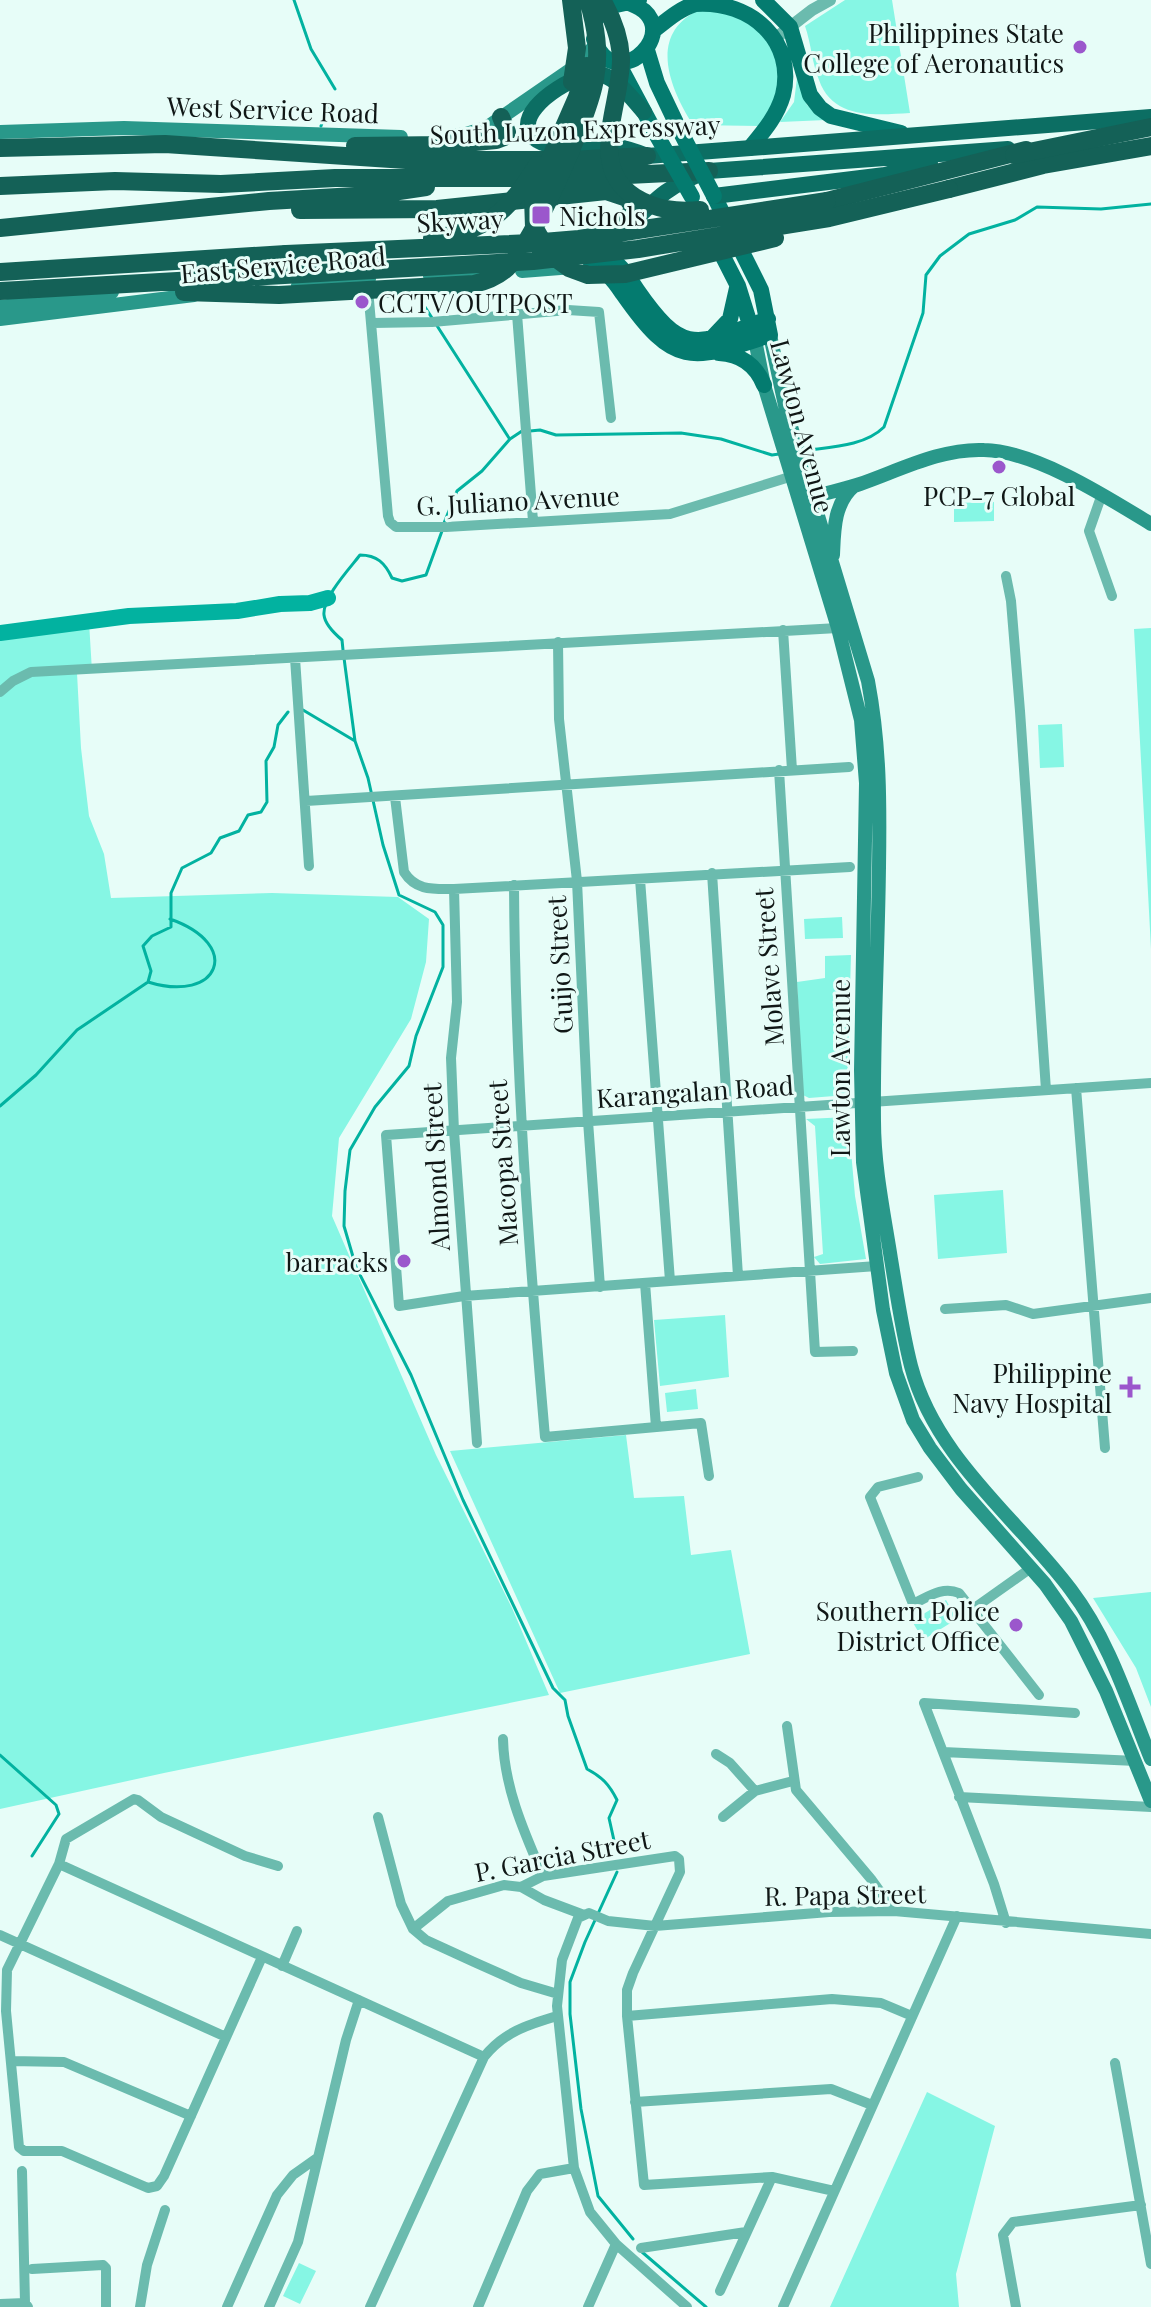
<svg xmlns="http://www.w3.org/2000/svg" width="1151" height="2307" font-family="'Playfair Display',serif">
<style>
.green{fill:#86f6e4}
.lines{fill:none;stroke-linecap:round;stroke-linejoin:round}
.stream{stroke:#02b2a0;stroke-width:3}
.river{stroke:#02b2a0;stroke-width:16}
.minor{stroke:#6bbbae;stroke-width:10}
.tertiary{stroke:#6bbbae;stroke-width:12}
.secondary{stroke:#29988a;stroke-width:14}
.primary{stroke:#047b6f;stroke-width:16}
.trunk{stroke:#0c6e63;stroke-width:16}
.motorway{stroke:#146157;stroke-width:18}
.primary-bridge{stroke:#047b6f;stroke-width:16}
.motorway-bridge{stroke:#146157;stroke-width:18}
.poi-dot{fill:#9b57cc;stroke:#e7fdf8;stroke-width:3}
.labels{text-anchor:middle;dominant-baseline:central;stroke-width:6;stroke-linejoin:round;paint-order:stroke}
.poi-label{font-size:26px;fill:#101716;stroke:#e7fdf8;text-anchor:end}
.street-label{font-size:26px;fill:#101716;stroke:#e7fdf8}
</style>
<rect width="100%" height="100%" fill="#e7fdf8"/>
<path class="green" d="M845 0H892L910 113C876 115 833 120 819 80 812 63 811 43 805 26Z
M701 9 752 18 784 69 769 114 759 126 693 125C669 87 647 33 701 9Z
M797 78 807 105 826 120 780 122 794 102Z
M994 502V521L954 522V503Z
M89 622 92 671 77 673 81 748 89 816 104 854 111 898 272 893 398 897 429 919 426 962 411 1019 339 1138 332 1216 436 1455 512 1608 549 1695 164 1773 0 1809V632Z
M1151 628V949L1134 629Z
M1062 724 1064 767 1040 768 1038 725Z
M842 917 843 938 805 939 804 919Z
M851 955 847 1095 809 1098 803 1095 797 982 825 978V956Z
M848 1117 855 1196 866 1259 820 1264 814 1257 823 1254 815 1126 806 1119Z
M1003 1190 1007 1253 938 1259 934 1195Z
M725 1315 729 1377 660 1386 654 1320Z
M696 1389 698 1409 667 1412 665 1393Z
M626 1435 634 1498 684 1496 691 1555 731 1550 750 1654 560 1693 450 1451Z
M1151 1592V1707L1136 1668 1093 1598Z
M946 1600 957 1619 923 1640 912 1621Z
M927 2092 995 2126 956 2274 959 2307H830Z
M299 2263 316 2271 300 2304 283 2296Z"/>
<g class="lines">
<path class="stream" d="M294 0 311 49 335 89
M321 126 328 106
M416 293 509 438
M530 431 540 430 556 435 681 433 721 439 772 455 779 454
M802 451C828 447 864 447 884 427L923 313 926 275 940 256 969 234 1015 220 1037 207 1101 209 1151 204
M444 523 457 491 482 471 510 439 522 431
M343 650 342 640C335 634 325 625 324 615 322 598 350 568 360 555 377 555 385 563 392 578L402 581 426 575 442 531
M344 658 355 741 368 778 383 845 399 895 435 912 443 925V967L416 1036 409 1066 375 1107 350 1150 345 1191 344 1226 356 1267 411 1375 463 1500 553 1688 565 1700 568 1716 587 1769C602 1777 609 1784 617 1800L609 1818 615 1845
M303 710 355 741
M148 982C219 1004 244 945 170 919
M0 1106 36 1075 77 1030 148 982 151 971 143 946 152 936 171 927V893L182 868 211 853 220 838 239 831 248 815 261 812 267 802 266 761 274 747 278 725 288 712
M0 1755 56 1805 59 1814 32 1856
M617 1872 585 1942 570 1982V2014L581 2109 598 2196 633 2239
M642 2252 706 2307"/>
<path class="river" d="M0 633 129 616 237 611 280 604 310 603 328 598"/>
<path class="minor" d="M368 289 388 516 390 522 396 527H446L670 514 796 475
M517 314 533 521
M372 323 432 322 568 310 599 312 611 418
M1102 494 1089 531 1112 596
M1006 576 1011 601 1020 711 1046 1090
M783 630 792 770
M558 642 559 719 577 881 588 1121 600 1287
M295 658 309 866
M0 692 13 681 31 672 838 628
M779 770 815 1352 853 1351
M395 797 404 872C416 891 433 889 454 889L850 867
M306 801 849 767
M712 873 738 1276
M640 879 670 1281
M514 885C515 1069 529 1253 545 1437L701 1423 709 1476
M454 889 457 1002 451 1058 454 1131 477 1443
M1076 1088 1105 1448
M877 1266 464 1296 399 1306 386 1135 1151 1083
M645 1283 656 1427
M945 1309 1006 1305 1033 1314 1151 1298
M918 1477 878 1487 870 1497 913 1604C928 1597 942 1586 959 1593L1039 1695
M973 1609 1031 1568
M787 1726 796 1790 871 1879 894 1911
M503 1739C504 1787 524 1832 543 1876
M943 1752 1136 1761
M716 1754 730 1763 755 1791 793 1781
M959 1797 1151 1807
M378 1817 401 1904 413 1929 426 1940 474 1962 521 1983 558 1994
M723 1817 755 1791
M59 1864 484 2057
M521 1887 544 1900 584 1915
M1006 1923 994 1884 924 1703 1075 1713
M413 1929 448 1901 504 1885 521 1887 543 1876 675 1856 679 1859 680 1872 633 1973 627 1990V2016L644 2185 772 2177 834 2191
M0 1935 226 2037
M262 1957 164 2176 157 2186 148 2188 62 2151H24L19 2147 6 2011 7 1970 59 1864 66 1839 134 1799 138 1800 161 1817 245 1856 278 1866
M282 1966 297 1931
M627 2016 832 1999 881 2003 912 2016
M11 2061 64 2062 191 2116
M1115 2063 1151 2264
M635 2102 831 2089 872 2105
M22 2171 25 2303
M641 2248 746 2232
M32 2269 103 2265 106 2268V2307
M720 2291 772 2177
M0 2304 25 2303 28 2307
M140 2307 147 2265 165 2210
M227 2307 277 2195 293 2175 317 2158
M269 2307 298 2242 346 2040 359 2000
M370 2307 484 2057C504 2032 527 2025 557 2016
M478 2307 527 2191 540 2174 574 2168
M588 2307 616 2244
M687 2307 616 2244 590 2212 574 2168 557 2006 562 1960 578 1918 589 1913 608 1921 655 1926 829 1912 894 1911 1151 1934
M783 2307 957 1916
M1016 2307 1003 2235 1013 2222 1141 2205"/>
<path class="tertiary" d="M777 37 812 10 830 0"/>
<path class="secondary" d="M0 132 124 128 401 137
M450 136 466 134 486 128 573 68 596 45
M522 271 573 267
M430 276 497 272
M298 286 369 279
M0 307 112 292
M0 319 194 295
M770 335 786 410 868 681C880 745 880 802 879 867 878 952 873 1037 874 1121 874 1167 884 1214 891 1259 897 1295 902 1331 911 1366 935 1458 1017 1518 1071 1590 1109 1640 1128 1702 1151 1759
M755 340 764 385 838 628 861 720 866 783 861 1070 863 1162 883 1310 896 1373 913 1420 930 1448 961 1489 1045 1584 1071 1621 1106 1691 1151 1801
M806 499C824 493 842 490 860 484 898 471 941 448 984 450 1035 451 1107 497 1151 524
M833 555C834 530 834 503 854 486"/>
<path class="primary" d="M763 0 790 27 810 95 820 108 831 116 901 133
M598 17 607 7 639 0
M653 31C666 21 679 9 695 4 752 0 796 42 783 95 777 116 764 131 750 148
M594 39C615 102 694 22 626 2
M647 50 657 83 678 127
M618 63 656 134
M715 241 738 286 753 334
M603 255C620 262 627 275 637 290 684 358 697 345 768 319
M591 266C607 270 614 281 623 294 674 367 690 362 770 335L761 290 714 196
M713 337 730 319 737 288
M719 353C740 354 756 365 764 385"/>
<path class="trunk" d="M644 112C633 100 619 80 603 75 583 68 526 102 528 126 532 157 595 144 617 147 627 148 637 152 647 156L1151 117
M714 196 885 175 930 163
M625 230C655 200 667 185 709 171L1008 149"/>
<path class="motorway" d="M355 146 444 145 496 140 504 137 507 132 501 117
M0 148 165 144 406 160H570L647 156
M0 186 115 181 221 184 335 178H567L709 171
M949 189 1043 165 1151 146
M827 201 1026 150
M300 210 437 209 606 191 627 198 634 208 612 241
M0 228 269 201 372 195 426 187
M0 272 286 254
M0 291 37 289"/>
<path class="primary-bridge" d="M678 127 714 196
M656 134 692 197"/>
<path class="motorway-bridge" d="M571 0 577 48 572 82
M602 0C612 17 620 38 621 58 622 103 586 166 635 197 656 210 677 212 700 210
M587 66 577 97 533 198 534 227 542 241 558 260 569 268 588 275 625 274 775 238
M1014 155 1151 127
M432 238C486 232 510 211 537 165
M286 254 531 243 579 239 827 201
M37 289 533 261 638 249 829 218 949 189
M184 292 279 295 474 284C487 281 497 277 507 268 534 242 589 117 595 79 600 51 596 27 588 0"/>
</g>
<g class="poi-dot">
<circle cx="1080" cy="47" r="8"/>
<rect x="531" y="205" width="20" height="20" rx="4"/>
<circle cx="362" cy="302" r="8"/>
<circle cx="999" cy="467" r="8"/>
<circle cx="404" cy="1261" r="8"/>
<path d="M1126 1375h8v8h8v8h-8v8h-8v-8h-8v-8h8z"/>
<circle cx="1016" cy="1625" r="8"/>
</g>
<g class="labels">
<g class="poi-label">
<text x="1064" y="32">Philippines State<tspan x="1064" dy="30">College of Aeronautics</tspan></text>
<text x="559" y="215" text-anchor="start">Nichols</text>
<text x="378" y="302" text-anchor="start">CCTV/OUTPOST</text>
<text x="999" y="495" text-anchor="middle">PCP-7 Global</text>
<text x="388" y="1261">barracks</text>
<text x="1112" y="1372">Philippine<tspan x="1112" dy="30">Navy Hospital</tspan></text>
<text x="1000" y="1610">Southern Police<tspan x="1000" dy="30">District Office</tspan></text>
</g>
<g class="street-label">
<text transform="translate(273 109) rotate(2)">West Service Road</text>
<text transform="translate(575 129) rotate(-2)">South Luzon Expressway</text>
<text transform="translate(460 220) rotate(-3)">Skyway</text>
<text transform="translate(283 264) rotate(-5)">East Service Road</text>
<text transform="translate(803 426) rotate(75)">Lawton Avenue</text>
<text transform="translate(518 500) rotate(-3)">G. Juliano Avenue</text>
<text transform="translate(559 965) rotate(-93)">Guijo Street</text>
<text transform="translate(768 967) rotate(-94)">Molave Street</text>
<text transform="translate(839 1068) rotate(-90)">Lawton Avenue</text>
<text transform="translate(695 1091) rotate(-4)">Karangalan Road</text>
<text transform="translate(502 1163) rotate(-94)">Macopa Street</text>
<text transform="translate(435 1167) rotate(-93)">Almond Street</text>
<text transform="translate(562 1855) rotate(-11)">P. Garcia Street</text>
<text transform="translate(845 1894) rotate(-1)">R. Papa Street</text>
</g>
</g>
</svg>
